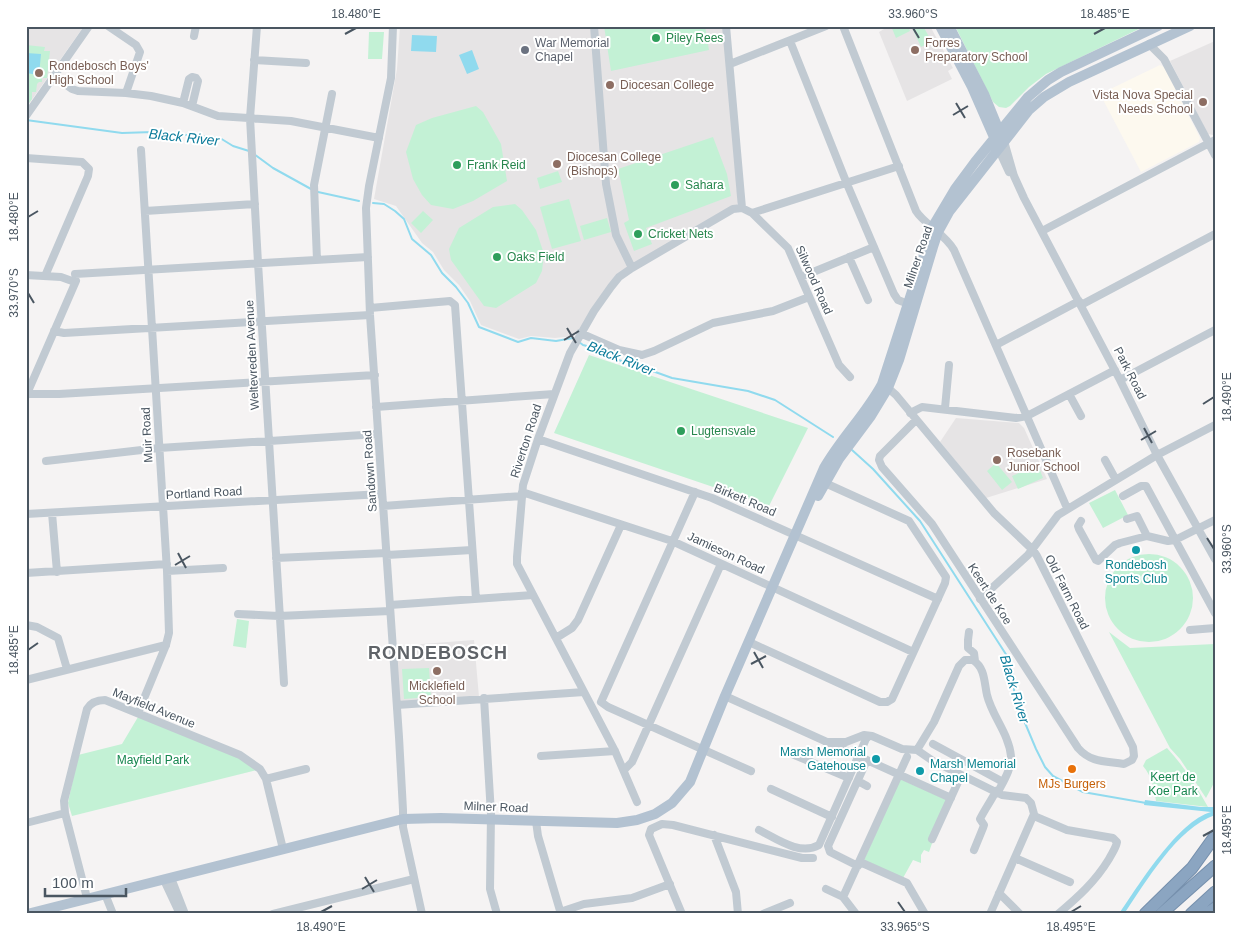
<svg xmlns="http://www.w3.org/2000/svg" width="1241" height="940" font-family="Helvetica,sans-serif">
<style>
.commercial{fill:#fdf9ef}
.education{fill:#e6e4e5}
.green{fill:#c3f1d5}
.water{fill:#90daee}
.lines{fill:none;stroke-linecap:round;stroke-linejoin:round}
.stream{stroke:#90daee;stroke-width:2}
.highway-casing{stroke:#7690ad;stroke-width:13}
.minor{stroke:#c1cad2;stroke-width:8}
.major{stroke:#b3c2d1;stroke-width:10}
.highway{stroke:#8ba5c1;stroke-width:11}
.ticks{fill:none;stroke:#4a5661;stroke-width:2}
.leisure-dot{fill:#2e9e5b;stroke:#fff;stroke-width:2}
.worship-dot{fill:#6b7280;stroke:#fff;stroke-width:2}
.education-dot{fill:#8d6e63;stroke:#fff;stroke-width:2}
.culture-dot{fill:#0f9aa8;stroke:#fff;stroke-width:2}
.food-dot{fill:#e8710a;stroke:#fff;stroke-width:2}
.labels{text-anchor:middle;dominant-baseline:central;stroke-width:4;stroke-linejoin:round;paint-order:stroke}
.leisure-label{font-size:12px;fill:#27864d;stroke:#fff;text-anchor:start}
.worship-label{font-size:12px;fill:#5b616d;stroke:#fff;text-anchor:start}
.education-label{font-size:12px;fill:#785e54;stroke:#fff;text-anchor:start}
.street-label{font-size:12px;fill:#4a5661;stroke:#fff}
.culture-label{font-size:12px;fill:#0d838f;stroke:#fff}
.park-label{font-size:12px;fill:#17864f;stroke:#fff}
.food-label{font-size:12px;fill:#c56008;stroke:#fff}
.water-label{font-size:14px;font-style:italic;fill:#0c7c9b;stroke:#fff}
.district-label{font-size:18px;font-weight:bold;letter-spacing:1px;fill:#5f6368;stroke:#fff}
.neatline{fill:none;stroke:#4a5661;stroke-width:2}
.ticks-label{font-size:12px;text-anchor:middle;fill:#4a5661}
</style>
<rect width="100%" height="100%" fill="#f5f3f3"/>
<path class="commercial" d="M1160 65 1164 67 1200 138 1199 142 1141 172 1100 94Z"/>
<path class="education" d="M26 26H84L26 108Z
M400 26H723L738 202 737 205 634 263 574 336 555 338 531 336 519 339 481 325 470 301 459 285 444 270 433 252 422 243 396 206 374 199 397 69Z
M889 26H930L953 68 948 71 952 79 907 101 879 32Z
M1215 41V134L1213 135 1208 134 1170 61Z
M956 418 1019 423 1024 428 1047 479 986 498 940 442Z
M474 640 479 697 402 702 399 700 396 646Z"/>
<path class="green" d="M604 26H705L709 50 611 71Z
M891 26H908L910 31 896 38Z
M920 26H923L932 42 921 47 913 30Z
M955 26H1145L1046 74 1029 87 1010 106 1006 108 999 107 993 102Z
M369 32H384L382 59H368Z
M26 45 45 47 44 51H50L47 78H42V82H39L37 84 36 92H32V99L26 107Z
M476 106 483 112 501 144 507 181 473 201 453 209 431 205 422 195 413 179 406 152 416 125 432 118Z
M713 137 727 174 731 196 646 228 652 244 634 251 624 223 629 220 618 169Z
M558 171 562 182 540 189 537 178Z
M569 199 581 241 552 249 540 207Z
M515 204 522 210 536 230 544 254 542 271 536 283 496 308 484 306 451 260 449 249 459 228 493 207Z
M423 211 433 220 421 233 411 223Z
M607 218 611 232 584 240 580 226Z
M589 355 808 428 769 506 554 433Z
M996 463 1012 482 1002 490 987 471Z
M1038 465 1043 478 1018 489 1012 476Z
M1115 490 1128 515 1103 528 1089 503Z
M1105 598a44 44 0 1 1 88 0a44 44 0 1 1-88 0Z
M237 619 249 621 246 648 233 646Z
M1109 632 1130 648 1215 644V781L1206 798 1180 759 1170 748Z
M429 668 431 697 404 699 402 669Z
M138 717 241 759 257 770 72 816 68 803 78 755 122 744Z
M1167 748C1184 766 1196 786 1208 807L1156 801C1154 787 1152 777 1143 766L1146 760Z
M900 779 947 800 929 852 924 850 921 855V863L913 860 903 878 864 860Z"/>
<path class="water" d="M412 35 437 36 436 52 411 51Z
M472 50 479 69 467 74 459 55Z
M26 53 41 54 39 75 26 73Z
M1145 800 1201 807H1215V815C1177 828 1146 882 1124 914H1119C1138 886 1178 821 1211 812L1144 805Z"/>
<g class="lines">
<path class="stream" d="M26 120 122 133 153 132 220 138 233 146 249 151
M254 154 273 168 311 189
M318 192 359 201
M373 203 384 204 395 211 404 219 412 239 431 255 442 273 456 287 468 303 479 327 518 342 531 338 556 341 573 338 575 340
M579 342 583 345 602 350 618 360 633 364 672 378 748 391 775 400 833 437
M852 450 873 469 920 521 1009 659 1014 678V691L1020 711 1036 749 1045 767 1053 776 1083 792 1146 803"/>
<defs>
<path id="highway" d="M1145 914 1192 868 1215 836
M1161 914 1215 866
M1191 914 1215 892
M1206 914 1215 908"/>
</defs>
<use href="#highway" class="highway-casing"/>
<path class="minor" d="M108 26 136 45 140 52 126 93
M257 26 250 118 258 263 284 683
M393 26 391 78 369 186 366 208 370 315 399 737 403 810V827L422 914
M594 26 606 184 616 235 632 268
M726 26 742 208
M843 26 916 211C924 224 945 234 954 250L1067 508
M194 36 196 26
M790 41 847 184 894 294 898 300 911 305
M1149 44 1164 59 1215 155
M254 60 306 63
M730 64 826 26
M54 76 72 89 78 91 126 93 151 96 183 103 218 116 291 121 379 138
M183 103 189 79 192 77 196 78 198 81 192 106
M26 116 89 26
M1004 141 1014 176 1024 198 1120 380 1157 455 1215 559
M998 148 1009 172
M26 158 82 162 89 169 88 176 45 276
M145 211 255 204
M752 213 899 166
M1042 231 1215 140
M849 257 868 300
M317 260 314 185 332 94
M75 274 368 257
M26 275 61 277 72 281
M801 277 874 247
M1081 305 1215 234
M370 308 450 301 455 305 476 599
M54 331 64 333 370 315
M580 333 619 350 642 355 654 351 713 323 773 311 809 297
M996 345 1079 301
M1120 380 1215 330
M888 388 896 395 994 513 1033 550 1037 556 1133 747 1134 756 1132 760 1124 764C1106 761 1091 763 1078 748L932 524 882 467 879 460 880 456 916 420
M27 394H59L375 375
M1069 394 1081 416
M26 396 76 281
M376 407 554 394
M945 408 949 365
M910 413 922 407 1016 418 1027 416 1115 370
M538 439 712 498 938 599
M1105 460 1116 480
M46 461 159 448 378 434
M522 492 672 541 913 652
M1123 496 1141 486H1146L1215 613
M383 506 522 496
M52 513 57 572
M26 514 382 494
M1127 519 1137 516 1147 536
M1081 521 1078 526 1079 529 1096 560 1098 561 1115 545 1120 543 1147 536 1168 541 1175 540 1215 520
M387 555 472 550
M276 558 387 553
M167 571 223 568
M26 573 167 564
M980 599 1028 555 1058 515 1157 455 1215 425
M390 605 533 595
M238 614 279 616 390 611
M26 625 37 627 58 638 67 669
M1190 630 1215 628
M969 632 968 640V648L974 653 975 661
M556 638 572 628 578 620 621 525
M749 642 880 702H887L892 699 945 583 946 577 909 521 825 483
M26 680 166 645
M725 696 951 798
M484 698 491 814 490 889 497 914
M601 702 695 492
M601 702 608 707 751 771
M397 705 584 692
M138 713 166 645 169 633 167 571 141 150
M826 742H846L864 735 872 736 902 749 917 750 934 722 959 666 965 660H973C985 668 984 681 987 695 992 716 1009 734 1011 756 1012 768 1003 782 998 792
M933 744 1003 782
M917 750 933 761 1002 795 1026 798 1031 803 1034 814 990 914
M792 754 849 778
M541 756 615 751
M624 770 632 762 721 564
M266 779 306 769
M858 781 867 786
M771 789 832 817
M637 802 615 751 517 564V557L523 485 538 439 570 353 594 311 611 287 619 277 632 268 733 209 742 208 752 213 788 248 839 365 850 377
M1034 816 1067 830 1113 838 1117 842C1116 848 1112 853 1109 859 1095 882 1078 897 1058 914
M536 821 538 836 561 914
M26 823 65 813
M759 830C777 839 800 856 819 845L866 739 869 736
M714 835 736 892 738 914
M932 839 958 782
M974 850 983 828 984 825 980 819C985 809 991 801 996 791
M1015 858 1070 882
M860 862 907 883 925 914
M858 866 830 852 828 846 867 760
M171 878 185 914
M164 880 179 912
M826 889 843 897 907 757
M999 893 1020 914
M105 894 113 914
M843 897 856 914
M87 898 65 813 64 801 87 709C91 702 97 700 105 700L240 755 260 769 266 779 283 849
M560 912 584 904 632 898 670 884
M273 914 414 879
M682 914 649 835 651 829 662 824 673 825 802 858H813
M763 914 790 903"/>
<path class="major" d="M940 26 972 87 997 144
M949 26 984 94 1002 138
M818 496 839 459 871 416 888 388 899 360 933 247 938 232 949 212 1029 110 1044 97 1069 82 1190 26
M27 914 403 819 441 818 617 823 637 820 655 814 672 803 690 782 725 696 824 468C841 438 866 414 882 384L933 226 955 189 975 162 1028 97 1048 80 1061 72 1158 26"/>
<use href="#highway" class="highway"/>
</g>
<path class="ticks" d="M913 28 919 38M345 34 356 28M1094 34 1105 28M956 103 965 118M953 115 968 106M28 217 38 211M28 293 34 303M567 328 576 343M564 340 579 331M1203 404 1214 397M1144 428 1152 443M1141 440 1156 431M1207 538 1214 549M178 553 186 568M175 565 190 556M28 650 38 643M754 652 763 668M751 664 766 656M1203 836 1214 830M365 877 374 892M362 889 377 880M898 902 905 912M321 912 332 906M1071 912 1081 906"/>
<g class="leisure-dot">
<circle cx="656" cy="38" r="5"/>
<circle cx="457" cy="165" r="5"/>
<circle cx="675" cy="185" r="5"/>
<circle cx="638" cy="234" r="5"/>
<circle cx="497" cy="257" r="5"/>
<circle cx="681" cy="431" r="5"/>
</g>
<circle class="worship-dot" cx="525" cy="50" r="5"/>
<g class="education-dot">
<circle cx="915" cy="50" r="5"/>
<circle cx="39" cy="73" r="5"/>
<circle cx="610" cy="85" r="5"/>
<circle cx="1203" cy="102" r="5"/>
<circle cx="557" cy="164" r="5"/>
<circle cx="997" cy="460" r="5"/>
<circle cx="437" cy="671" r="5"/>
</g>
<g class="culture-dot">
<circle cx="1136" cy="550" r="5"/>
<circle cx="876" cy="759" r="5"/>
<circle cx="920" cy="771" r="5"/>
</g>
<circle class="food-dot" cx="1072" cy="769" r="5"/>
<g class="labels">
<g class="leisure-label">
<text x="666" y="38">Piley Rees</text>
<text x="467" y="165">Frank Reid</text>
<text x="685" y="185">Sahara</text>
<text x="648" y="234">Cricket Nets</text>
<text x="507" y="257">Oaks Field</text>
<text x="691" y="431">Lugtensvale</text>
</g>
<g class="worship-label">
<text x="535" y="43">War Memorial<tspan x="535" dy="14">Chapel</tspan></text>
</g>
<g class="education-label">
<text x="925" y="43">Forres<tspan x="925" dy="14">Preparatory School</tspan></text>
<text x="49" y="66">Rondebosch Boys'<tspan x="49" dy="14">High School</tspan></text>
<text x="620" y="85">Diocesan College</text>
<text x="1193" y="95" text-anchor="end">Vista Nova Special<tspan x="1193" dy="14">Needs School</tspan></text>
<text x="567" y="157">Diocesan College<tspan x="567" dy="14">(Bishops)</tspan></text>
<text x="1007" y="453">Rosebank<tspan x="1007" dy="14">Junior School</tspan></text>
<text x="437" y="686" text-anchor="middle">Micklefield<tspan x="437" dy="14">School</tspan></text>
</g>
<g class="street-label">
<text transform="translate(918 257) rotate(-71)">Milner Road</text>
<text transform="translate(814 280) rotate(66)">Silwood Road</text>
<text transform="translate(252 355) rotate(-93)">Weltevreden Avenue</text>
<text transform="translate(1130 373) rotate(63)">Park Road</text>
<text transform="translate(147 435) rotate(-93)">Muir Road</text>
<text transform="translate(526 441) rotate(-72)">Riverton Road</text>
<text transform="translate(370 471) rotate(-94)">Sandown Road</text>
<text transform="translate(204 493) rotate(-3)">Portland Road</text>
<text transform="translate(745 500) rotate(23)">Birkett Road</text>
<text transform="translate(726 553) rotate(25)">Jamieson Road</text>
<text transform="translate(1067 592) rotate(63)">Old Farm Road</text>
<text transform="translate(990 594) rotate(57)">Keert de Koe</text>
<text transform="translate(154 708) rotate(22)">Mayfield Avenue</text>
<text transform="translate(496 807) rotate(2)">Milner Road</text>
</g>
<g class="culture-label">
<text x="1136" y="565">Rondebosh<tspan x="1136" dy="14">Sports Club</tspan></text>
<text x="866" y="752" text-anchor="end">Marsh Memorial<tspan x="866" dy="14">Gatehouse</tspan></text>
<text x="930" y="764" text-anchor="start">Marsh Memorial<tspan x="930" dy="14">Chapel</tspan></text>
</g>
<g class="park-label">
<text x="153" y="760">Mayfield Park</text>
<text x="1173" y="777">Keert de<tspan x="1173" dy="14">Koe Park</tspan></text>
</g>
<g class="food-label">
<text x="1072" y="784">MJs Burgers</text>
</g>
<g class="water-label">
<text transform="translate(184 137) rotate(6)">Black River</text>
<text transform="translate(621 358) rotate(22)">Black River</text>
<text transform="translate(1015 689) rotate(73)">Black River</text>
</g>
<g class="district-label">
<text x="438" y="653">RONDEBOSCH</text>
</g>
</g>
<rect width="1241" height="940" fill="none" stroke="#ffffff" stroke-width="55"/>
<path d="M45 888v8h81v-8" fill="none" stroke="#4a5661" stroke-width="2.5"/>
<text x="52" y="888" font-size="15" fill="#4a5661" stroke="#ffffff" stroke-width="4" paint-order="stroke">100 m</text>
<rect x="28" y="28" width="1186" height="884" class="neatline"/>
<g class="ticks-label">
<text x="356" y="18">18.480°E</text>
<text x="913" y="18">33.960°S</text>
<text x="1105" y="18">18.485°E</text>
<text transform="translate(14 217) rotate(-90)" y="4">18.480°E</text>
<text transform="translate(14 293) rotate(-90)" y="4">33.970°S</text>
<text transform="translate(1227 397) rotate(-90)" y="4">18.490°E</text>
<text transform="translate(1227 549) rotate(-90)" y="4">33.960°S</text>
<text transform="translate(14 650) rotate(-90)" y="4">18.485°E</text>
<text transform="translate(1227 830) rotate(-90)" y="4">18.495°E</text>
<text x="321" y="931">18.490°E</text>
<text x="905" y="931">33.965°S</text>
<text x="1071" y="931">18.495°E</text>
</g>
</svg>
